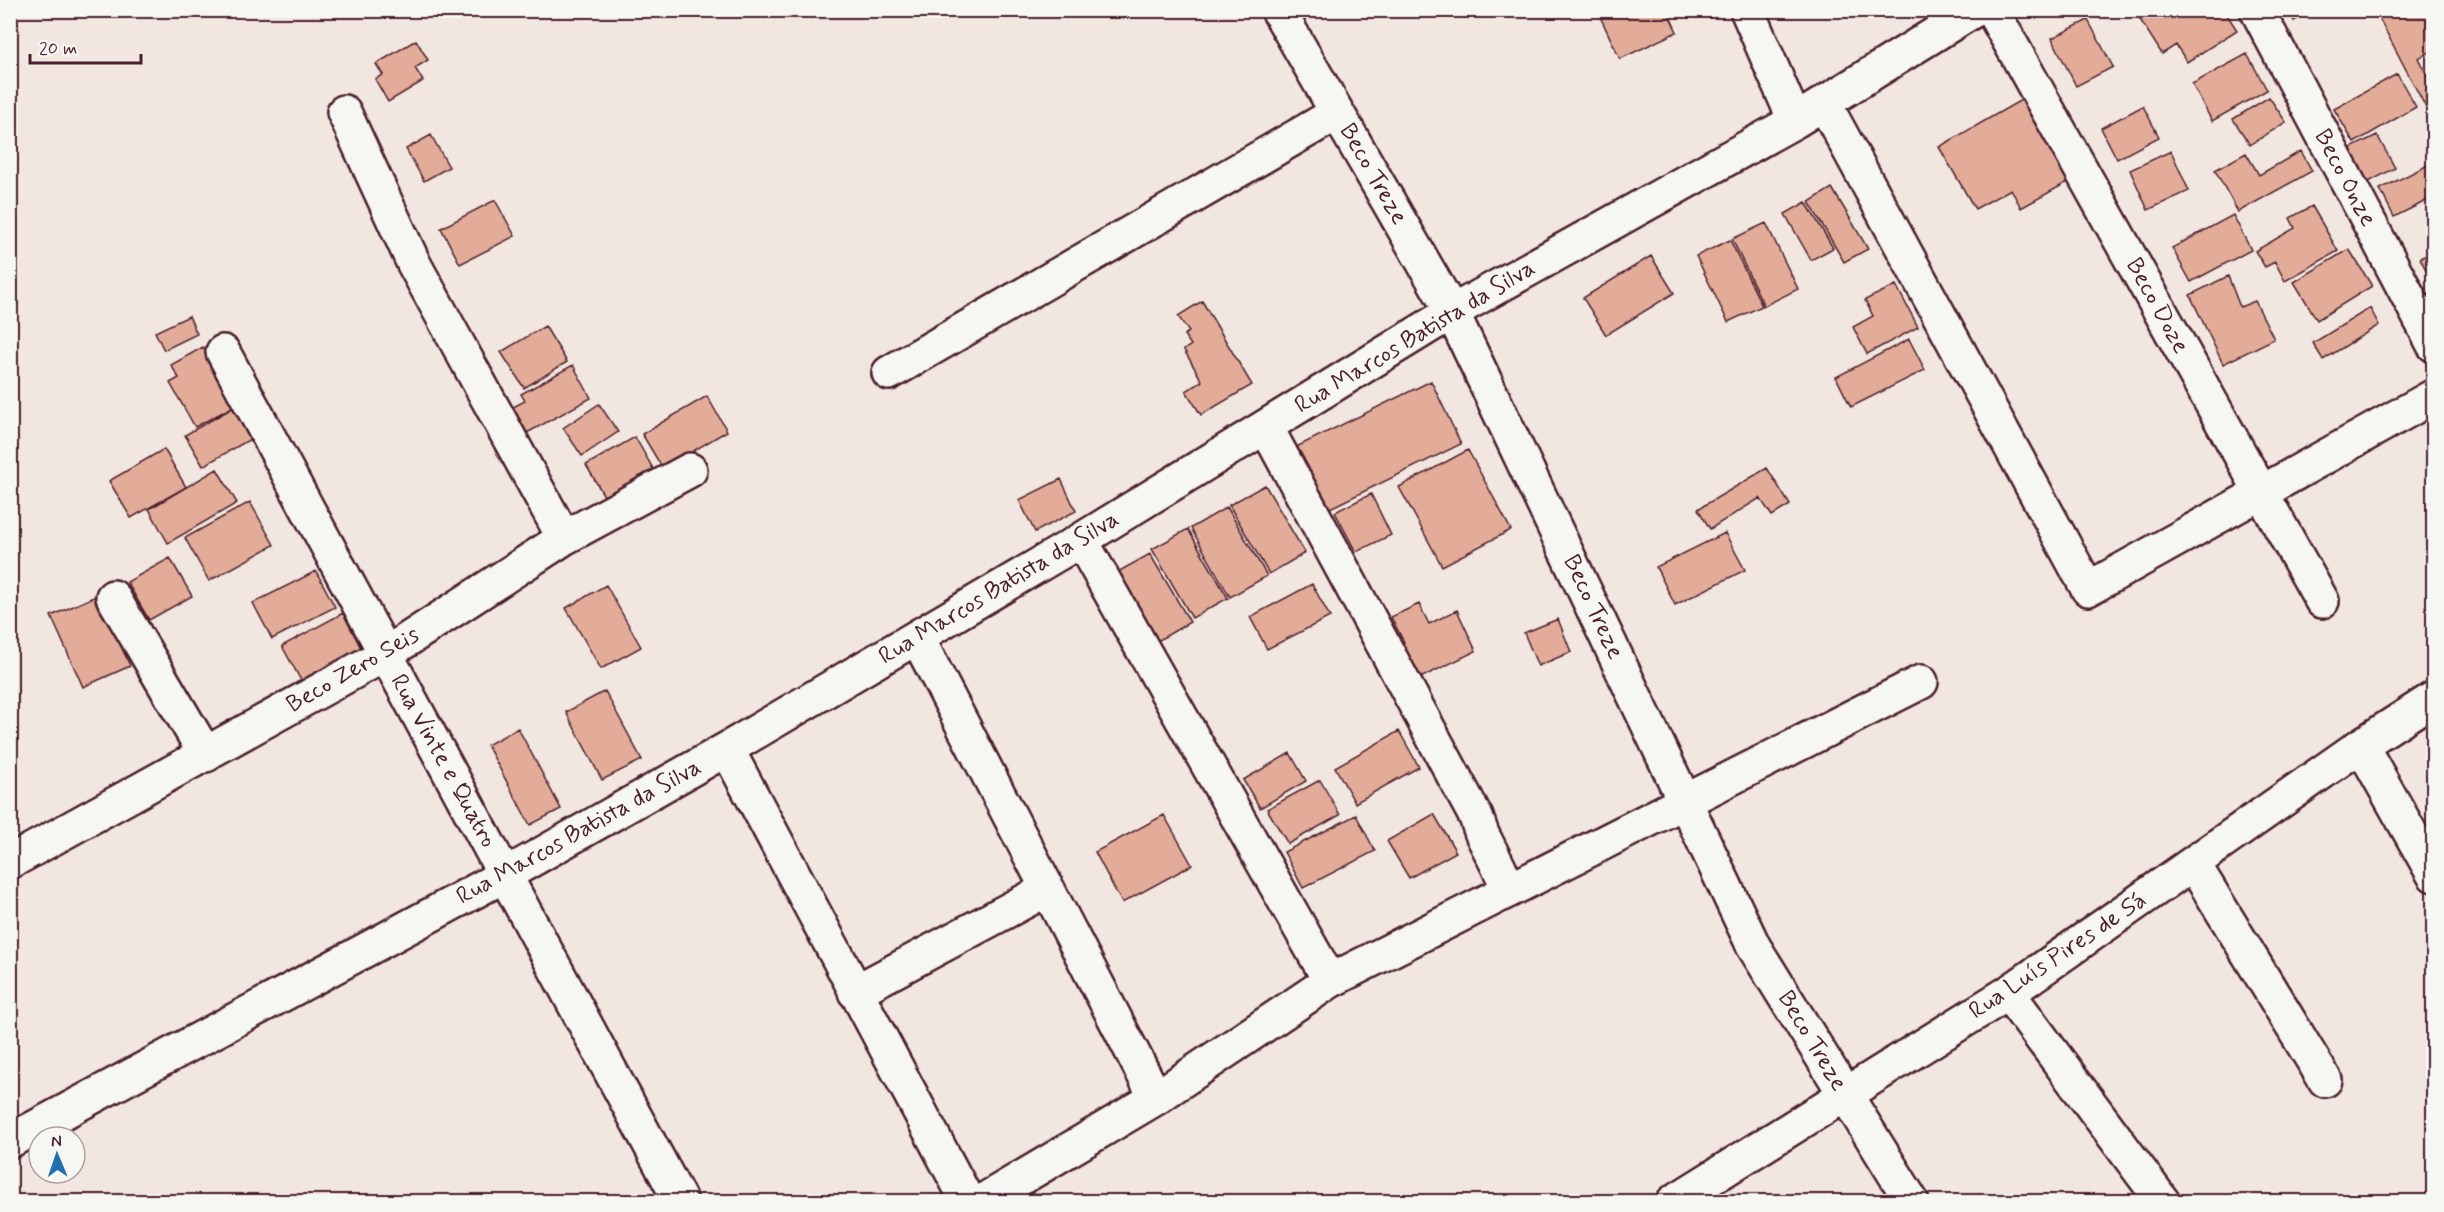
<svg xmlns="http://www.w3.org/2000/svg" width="2444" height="1212" font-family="Mynerve,sans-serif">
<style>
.building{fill:#e3ac99;stroke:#4a1f2b;stroke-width:1.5}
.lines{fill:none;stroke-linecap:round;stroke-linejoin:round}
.street-casing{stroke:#4a1f2b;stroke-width:38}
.street{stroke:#f6f6f2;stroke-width:33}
.labels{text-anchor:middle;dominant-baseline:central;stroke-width:4.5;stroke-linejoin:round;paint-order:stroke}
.street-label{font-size:24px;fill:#4a1f2b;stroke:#f6f6f2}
</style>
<rect width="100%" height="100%" fill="#f2e7e0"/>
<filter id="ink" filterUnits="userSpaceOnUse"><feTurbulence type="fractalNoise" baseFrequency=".0167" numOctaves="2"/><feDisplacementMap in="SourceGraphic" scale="12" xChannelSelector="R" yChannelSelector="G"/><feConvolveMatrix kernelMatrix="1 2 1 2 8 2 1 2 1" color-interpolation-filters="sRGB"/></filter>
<g filter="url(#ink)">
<path class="building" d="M1597 10H1667L1677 32 1620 59Z
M2134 10H2224L2237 30 2187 62 2176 45 2162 54Z
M2288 10H2313L2294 21Z
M2392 10H2434V50L2418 58 2434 88V123L2379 18Z
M2088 20 2113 67 2076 86 2052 38Z
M416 40 428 60 415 68 423 81 388 102 375 79 383 75 376 64Z
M2247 54 2267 90 2212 121 2192 84Z
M2397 74 2416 107 2354 143 2334 109Z
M2028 96 2075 178 2021 208 2011 189 1975 209 1939 147Z
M2269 97 2286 122 2250 145 2233 119Z
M2143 106 2159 137 2117 159 2101 128Z
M431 135 449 167 424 181 406 149Z
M2377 135 2395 168 2365 184 2347 150Z
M2171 151 2189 191 2148 210 2130 170Z
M2301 151 2312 171 2238 212 2215 170 2246 153 2259 175Z
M2434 162V197L2394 217 2380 189Z
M1832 188 1868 249 1844 262 1809 202Z
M495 200 515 236 460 264 441 228Z
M1806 202 1833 248 1811 260 1785 214Z
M2312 206 2338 251 2285 281 2275 262 2265 267 2255 251 2295 228 2290 218Z
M2233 215 2251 250 2191 282 2172 248Z
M1766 223 1798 289 1764 306 1732 239Z
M1730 240 1762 306 1728 322 1696 256Z
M2349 249 2372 286 2317 320 2294 282Z
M2434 252V286L2420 258Z
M1651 256 1674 293 1606 335 1583 298Z
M2228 276 2240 307 2255 301 2274 339 2223 364 2190 295Z
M1896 285 1918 327 1867 354 1853 327 1873 316 1865 300Z
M1202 301 1252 385 1201 415 1186 391 1202 381 1184 350 1191 345 1184 335 1189 332 1178 316Z
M2370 308 2379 325 2323 360 2313 343Z
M189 316 197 334 164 350 155 332Z
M545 326 567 362 524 388 501 352Z
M1909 339 1925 370 1851 407 1836 377Z
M203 347 236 405 195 427 170 383 179 378 171 365Z
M573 365 591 398 527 433 513 407 525 401 521 394Z
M1431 381 1461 444 1322 512 1292 449Z
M707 396 727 431 663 469 642 434Z
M599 404 618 432 582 456 563 428Z
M236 406 254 437 203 466 185 435Z
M635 437 656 474 607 501 586 465Z
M164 449 186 487 131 518 109 481Z
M1468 450 1511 530 1442 566 1399 487Z
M1767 468 1790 505 1772 516 1760 498 1710 529 1698 509Z
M217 469 237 503 168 543 149 509Z
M1061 479 1076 511 1035 532 1019 500Z
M1265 485 1305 553 1269 574 1229 505Z
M1371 494 1391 535 1356 552 1335 512Z
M250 502 274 545 209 581 185 538Z
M1227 507 1267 576 1230 597 1191 528Z
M1188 529 1228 598 1192 618 1152 549Z
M1725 533 1745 570 1675 605 1656 567Z
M1150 554 1190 622 1154 643 1114 574Z
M170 558 192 596 149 620 127 582Z
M316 571 335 607 272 639 253 603Z
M1312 584 1330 617 1267 649 1250 617Z
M606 585 641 647 601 669 566 608Z
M98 595 130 666 83 687 51 616Z
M1419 604 1429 624 1457 610 1476 651 1412 682 1394 646 1404 642 1391 617Z
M343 613 363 652 303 684 282 646Z
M1558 619 1571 652 1538 666 1524 633Z
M605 691 642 760 602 780 566 712Z
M518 728 561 809 530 825 487 745Z
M1399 731 1419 767 1355 803 1335 767Z
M1290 753 1306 781 1260 808 1243 780Z
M1320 780 1340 815 1288 844 1267 809Z
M1434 814 1456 852 1409 878 1387 841Z
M1164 815 1192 865 1122 903 1095 852Z
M1356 815 1375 851 1303 888 1284 852Z"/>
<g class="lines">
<defs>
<path id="street" d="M1278 10 1452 312 1754 947 1912 1202
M1747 10 1795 121
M1992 10 2322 601
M2257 10 2434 345
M1824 103 2088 589 2434 396
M344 112 414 264 564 538
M223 352 681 1202
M889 373 1337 113
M1266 427 1476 817 1482 834 1510 890
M1081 540 1330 981
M113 597 206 755
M917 637 1156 1098
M2361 745 2434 875
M727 749 968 1202
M10 862 384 655 564 538 690 470
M2193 863 2325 1080
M855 992 1046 890
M2008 993 2163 1202
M10 1141 505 875 727 749 1081 540 1452 312 1795 121 1974 10
M981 1202 1156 1098 1330 981 1921 682
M1673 1202 2008 993 2361 745 2434 698"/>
</defs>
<use href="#street" class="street-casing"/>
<use href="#street" class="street"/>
</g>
</g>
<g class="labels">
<g class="street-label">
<text transform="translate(1373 174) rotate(60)">Beco Treze</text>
<text transform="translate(2345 178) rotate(62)">Beco Onze</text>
<text transform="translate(2157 306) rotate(61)">Beco Doze</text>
<text transform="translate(1415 337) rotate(-31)">Rua Marcos Batista da Silva</text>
<text transform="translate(999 588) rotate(-31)">Rua Marcos Batista da Silva</text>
<text transform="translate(1593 607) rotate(65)">Beco Treze</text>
<text transform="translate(353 670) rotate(-30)">Beco Zero Seis</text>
<text transform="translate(443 761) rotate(61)">Rua Vinte e Quatro</text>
<text transform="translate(579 832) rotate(-29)">Rua Marcos Batista da Silva</text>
<text transform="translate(2058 956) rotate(-34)">Rua Luís Pires de Sá</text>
<text transform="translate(1812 1041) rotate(59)">Beco Treze</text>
</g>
</g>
<rect width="2444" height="1212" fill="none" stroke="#f6f6f2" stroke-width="36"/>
<rect x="18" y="18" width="2408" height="1176" fill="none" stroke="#4a1f2b" stroke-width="2" filter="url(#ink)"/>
<g transform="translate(57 1155) rotate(358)"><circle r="28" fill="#f6f6f2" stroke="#b1a0a2" stroke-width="1.5"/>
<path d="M0-4.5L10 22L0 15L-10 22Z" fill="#1f6fb2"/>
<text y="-9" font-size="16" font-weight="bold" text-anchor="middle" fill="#4a1f2b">N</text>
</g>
<path d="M30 54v9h111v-9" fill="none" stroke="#4a1f2b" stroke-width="3"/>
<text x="39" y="54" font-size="18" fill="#4a1f2b" stroke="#f6f6f2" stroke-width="4.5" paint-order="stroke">20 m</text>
</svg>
